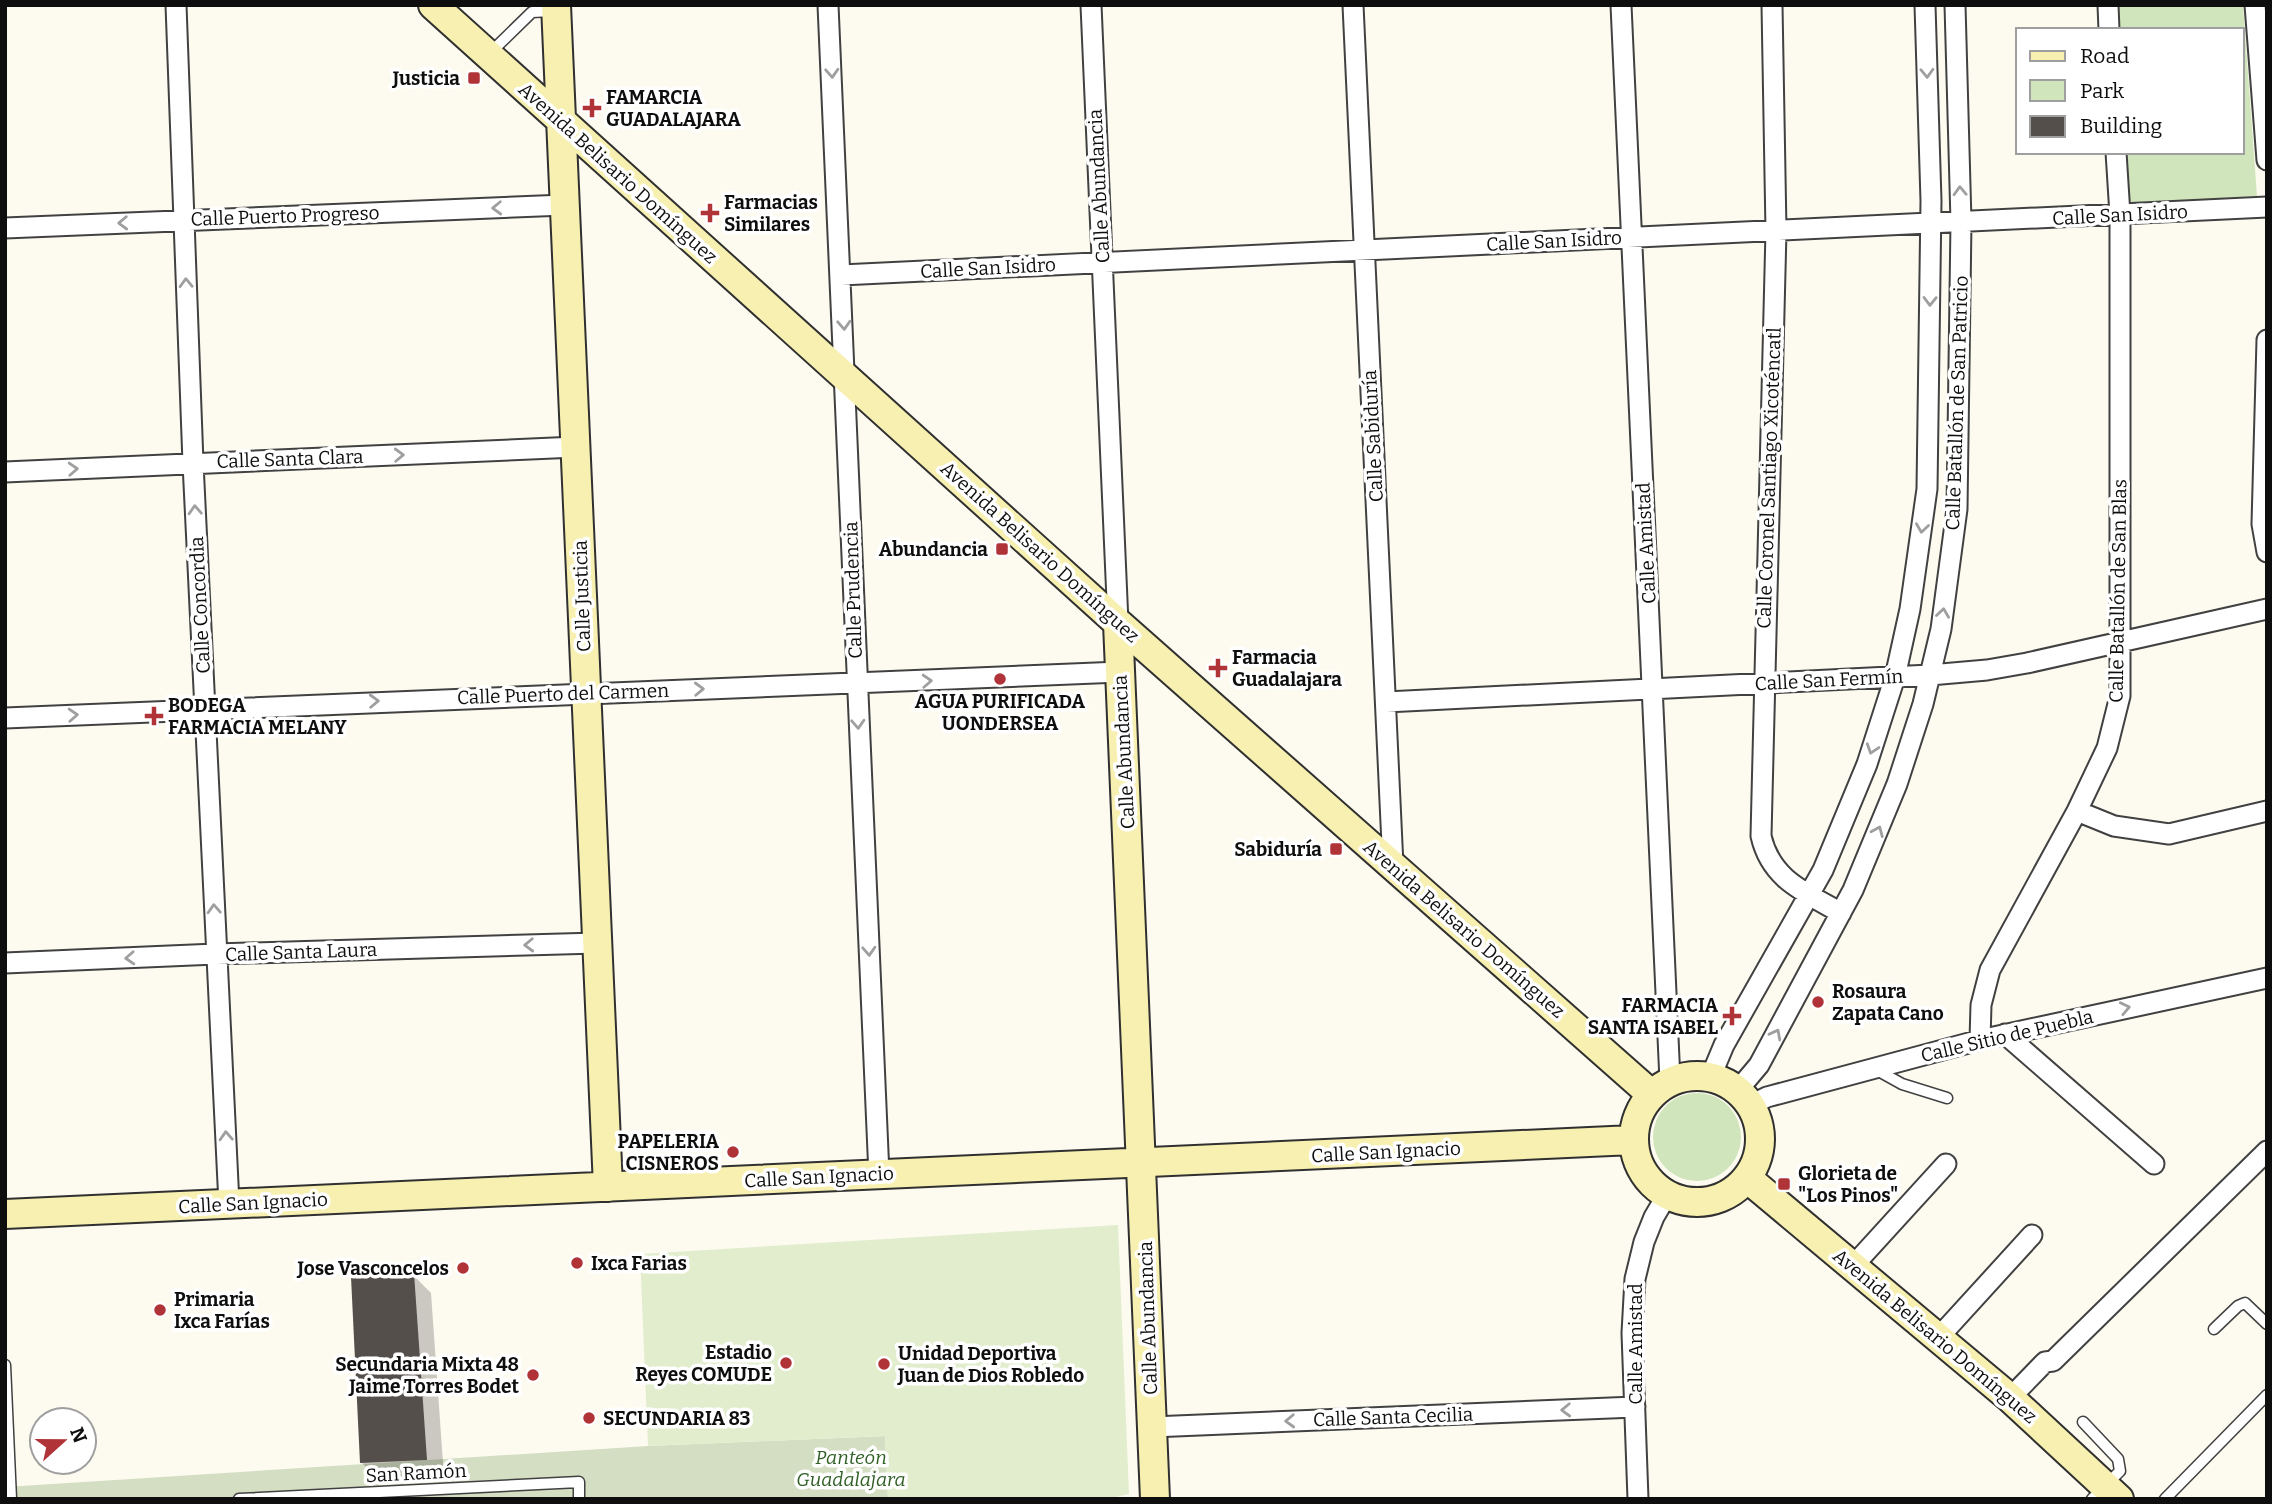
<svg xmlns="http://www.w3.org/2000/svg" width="2272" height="1504" font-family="Bitter,serif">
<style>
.green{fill:#d1e5bc}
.cemetery{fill:#d4dec3}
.pitch{fill:#e1edcd}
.shadow{fill:#0003}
.building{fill:#554f4b}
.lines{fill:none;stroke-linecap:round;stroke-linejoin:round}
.lane-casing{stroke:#414141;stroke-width:13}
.street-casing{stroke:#414141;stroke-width:23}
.secondary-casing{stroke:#303030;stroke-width:32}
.lane{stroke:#fff;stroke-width:10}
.street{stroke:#fff;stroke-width:19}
.secondary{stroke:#f7f0b1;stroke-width:28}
.oneway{stroke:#9f9f9f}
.poi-dot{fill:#b03337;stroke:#fff;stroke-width:2.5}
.labels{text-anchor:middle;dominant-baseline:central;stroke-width:7;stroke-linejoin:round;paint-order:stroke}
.poi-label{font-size:19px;font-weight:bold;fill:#0e0e0e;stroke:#fff;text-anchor:start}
.street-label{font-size:19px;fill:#0e0e0e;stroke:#fff}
.park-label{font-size:19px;font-style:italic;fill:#2f5f24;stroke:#fff}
</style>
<rect width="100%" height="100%" fill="#fdfbf0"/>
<path class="green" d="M2117 5H2243L2257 196 2130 204 2127 152H2242V30H2119Z
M1653 1137a44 44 0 1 1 88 0a44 44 0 1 1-88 0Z"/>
<path class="cemetery" d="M885 1436 888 1499H5V1487L648 1446Z"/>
<path class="pitch" d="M1118 1225 1129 1494 1107 1499H888L885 1436 648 1446 640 1254Z"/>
<path class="shadow" d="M413 1275 431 1293 444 1477 380 1481 362 1463Z"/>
<path class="building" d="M414 1273 427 1460 360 1463 351 1277Z"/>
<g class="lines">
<defs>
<path id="lane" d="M490 53 532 12 552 11
M1875 1069 1902 1084 1947 1098
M2214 1329 2238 1306 2245 1303 2267 1324
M5 1365 11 1499
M2083 1422 2118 1459 2120 1471 2092 1499
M239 1499 579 1482V1499
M2165 1499 2267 1395"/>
<path id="street" d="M176 5 193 463 229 1204
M828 5 879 1175
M1091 5 1118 623
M1353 5 1393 866
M1621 5 1670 1081
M1772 5 1776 231 1761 836C1771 880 1805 892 1841 913
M2108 5 2109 30
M2255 5 2267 160
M5 228 565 205
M841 275 2267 207
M2267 340 2262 524 2267 552
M5 472 576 447
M1386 702 1930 675 1987 670 2027 663 2267 609
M5 718 1120 672
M2077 811 2114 826 2169 834 2267 811
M5 963 216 954 597 943
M2005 1034 2154 1164
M1980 1040 1981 1005 1990 970 2077 811 2107 748 2120 696V215L2116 152
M1711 1076 1724 1045 1823 870 1867 764 1895 677 1910 609 1927 489 1931 201 1925 5
M1738 1090 1759 1065 1853 890 1897 784 1923 704 1941 629 1957 509 1961 222 1955 5
M1751 1105 1767 1097 1980 1040 2267 978
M1853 1266 1946 1164
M1939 1337 2032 1235
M2010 1398 2045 1362 2053 1361 2267 1151
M1152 1427 1635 1407
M1638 1499 1632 1333 1635 1279 1644 1242 1654 1217 1667 1195"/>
<path id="secondary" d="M433 5 1118 623 1651 1094
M556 5 608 1187
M1118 623 1155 1499
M1634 1139a63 63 0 1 1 126 0a63 63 0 1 1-126 0Z
M1747 1178 2010 1398 2119 1499
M5 1214 1633 1140"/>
</defs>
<use href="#lane" class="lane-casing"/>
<use href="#street" class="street-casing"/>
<use href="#secondary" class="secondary-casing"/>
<use href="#lane" class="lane"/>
<use href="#street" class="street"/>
<use href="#secondary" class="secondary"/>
</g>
<defs><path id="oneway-chevron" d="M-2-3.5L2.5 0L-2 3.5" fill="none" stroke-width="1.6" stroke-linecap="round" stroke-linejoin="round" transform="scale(1.75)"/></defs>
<g class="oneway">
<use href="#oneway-chevron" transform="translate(832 73) rotate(87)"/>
<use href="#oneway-chevron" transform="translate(1927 73) rotate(88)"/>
<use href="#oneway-chevron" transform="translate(1960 191) rotate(-92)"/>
<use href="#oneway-chevron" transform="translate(497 208) rotate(178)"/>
<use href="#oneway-chevron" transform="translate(123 223) rotate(178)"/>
<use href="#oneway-chevron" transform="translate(186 283) rotate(-92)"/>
<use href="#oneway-chevron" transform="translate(1930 301) rotate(91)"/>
<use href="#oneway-chevron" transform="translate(844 325) rotate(87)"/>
<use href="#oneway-chevron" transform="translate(399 455) rotate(-2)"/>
<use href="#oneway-chevron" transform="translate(73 469) rotate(-3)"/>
<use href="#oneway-chevron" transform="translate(195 510) rotate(-93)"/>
<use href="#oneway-chevron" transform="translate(1922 528) rotate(98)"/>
<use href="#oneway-chevron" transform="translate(1943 613) rotate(-82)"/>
<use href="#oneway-chevron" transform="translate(927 681) rotate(-3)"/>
<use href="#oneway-chevron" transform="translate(699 689) rotate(-2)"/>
<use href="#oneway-chevron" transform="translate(374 701) rotate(-2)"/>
<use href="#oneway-chevron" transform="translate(73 715) rotate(-3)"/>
<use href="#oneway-chevron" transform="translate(858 724) rotate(87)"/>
<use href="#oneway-chevron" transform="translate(1872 749) rotate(108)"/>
<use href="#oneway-chevron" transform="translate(1878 831) rotate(-67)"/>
<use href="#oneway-chevron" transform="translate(214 909) rotate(-93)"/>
<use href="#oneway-chevron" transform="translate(529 945) rotate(178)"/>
<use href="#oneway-chevron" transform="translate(869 951) rotate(87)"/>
<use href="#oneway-chevron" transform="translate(130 958) rotate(177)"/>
<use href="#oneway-chevron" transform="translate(2125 1008) rotate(-12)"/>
<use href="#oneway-chevron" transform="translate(1776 1034) rotate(-62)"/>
<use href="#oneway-chevron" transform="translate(226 1136) rotate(-93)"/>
<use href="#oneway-chevron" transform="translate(1566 1410) rotate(178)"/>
<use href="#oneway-chevron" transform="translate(1290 1421) rotate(178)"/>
</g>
<g class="poi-dot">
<rect x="467" y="71" width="14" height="14" rx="3.5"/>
<path d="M588.5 97.5h7v7h7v7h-7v7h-7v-7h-7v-7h7z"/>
<path d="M706.5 202.5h7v7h7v7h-7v7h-7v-7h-7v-7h7z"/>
<rect x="995" y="542" width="14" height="14" rx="3.5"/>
<path d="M1214.5 657.5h7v7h7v7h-7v7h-7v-7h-7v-7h7z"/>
<circle cx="1000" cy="679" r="7"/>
<path d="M150.5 705.5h7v7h7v7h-7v7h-7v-7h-7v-7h7z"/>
<rect x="1329" y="842" width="14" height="14" rx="3.5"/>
<circle cx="1818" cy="1002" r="7"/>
<path d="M1728.5 1005.5h7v7h7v7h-7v7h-7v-7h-7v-7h7z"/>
<circle cx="733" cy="1152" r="7"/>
<rect x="1777" y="1177" width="14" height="14" rx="3.5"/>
<circle cx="577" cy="1263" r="7"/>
<circle cx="463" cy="1268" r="7"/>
<circle cx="160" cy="1310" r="7"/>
<circle cx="786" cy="1363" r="7"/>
<circle cx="884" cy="1364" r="7"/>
<circle cx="533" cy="1375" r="7"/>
<circle cx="589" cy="1418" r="7"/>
</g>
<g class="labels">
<g class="poi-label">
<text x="460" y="78" text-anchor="end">Justicia</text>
<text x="606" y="97">FAMARCIA<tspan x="606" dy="22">GUADALAJARA</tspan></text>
<text x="724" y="202">Farmacias<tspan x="724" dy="22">Similares</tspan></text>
<text x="988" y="549" text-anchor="end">Abundancia</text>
<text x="1232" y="657">Farmacia<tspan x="1232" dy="22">Guadalajara</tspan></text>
<text x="1000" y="701" text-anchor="middle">AGUA PURIFICADA<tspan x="1000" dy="22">UONDERSEA</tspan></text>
<text x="168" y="705">BODEGA<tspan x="168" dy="22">FARMACIA MELANY</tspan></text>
<text x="1322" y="849" text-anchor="end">Sabiduría</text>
<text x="1832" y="991">Rosaura<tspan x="1832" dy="22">Zapata Cano</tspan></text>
<text x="1718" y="1005" text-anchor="end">FARMACIA<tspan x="1718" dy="22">SANTA ISABEL</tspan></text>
<text x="719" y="1141" text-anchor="end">PAPELERIA<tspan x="719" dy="22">CISNEROS</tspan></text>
<text x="1798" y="1173">Glorieta de<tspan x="1798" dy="22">"Los Pinos"</tspan></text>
<text x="591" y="1263">Ixca Farias</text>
<text x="449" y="1268" text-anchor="end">Jose Vasconcelos</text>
<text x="174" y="1299">Primaria<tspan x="174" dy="22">Ixca Farías</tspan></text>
<text x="772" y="1352" text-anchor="end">Estadio<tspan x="772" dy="22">Reyes COMUDE</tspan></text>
<text x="898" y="1353">Unidad Deportiva<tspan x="898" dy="22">Juan de Dios Robledo</tspan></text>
<text x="519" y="1364" text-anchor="end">Secundaria Mixta 48<tspan x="519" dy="22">Jaime Torres Bodet</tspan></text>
<text x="603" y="1418">SECUNDARIA 83</text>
</g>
<g class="street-label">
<text transform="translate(618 173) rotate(42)">Avenida Belisario Domínguez</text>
<text transform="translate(1099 186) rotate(-93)">Calle Abundancia</text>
<text transform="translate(2120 215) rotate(-3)">Calle San Isidro</text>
<text transform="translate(285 216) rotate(-2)">Calle Puerto Progreso</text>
<text transform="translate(1554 241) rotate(-3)">Calle San Isidro</text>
<text transform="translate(988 268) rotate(-3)">Calle San Isidro</text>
<text transform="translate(1957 403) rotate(-88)">Calle Batallón de San Patricio</text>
<text transform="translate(1373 436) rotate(-93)">Calle Sabiduría</text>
<text transform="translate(290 459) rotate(-2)">Calle Santa Clara</text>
<text transform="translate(1769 478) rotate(-88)">Calle Coronel Santiago Xicoténcatl</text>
<text transform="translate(1646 543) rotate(-93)">Calle Amistad</text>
<text transform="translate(1040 552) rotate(42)">Avenida Belisario Domínguez</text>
<text transform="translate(853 590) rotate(-92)">Calle Prudencia</text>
<text transform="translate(2118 591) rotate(-89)">Calle Batallón de San Blas</text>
<text transform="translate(582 596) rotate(-92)">Calle Justicia</text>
<text transform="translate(200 605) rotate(-93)">Calle Concordia</text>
<text transform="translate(1829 680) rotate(-3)">Calle San Fermín</text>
<text transform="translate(563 694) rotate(-2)">Calle Puerto del Carmen</text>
<text transform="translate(1124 752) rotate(-93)">Calle Abundancia</text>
<text transform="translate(1464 929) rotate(41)">Avenida Belisario Domínguez</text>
<text transform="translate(301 952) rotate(-2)">Calle Santa Laura</text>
<text transform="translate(2007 1036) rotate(-13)">Calle Sitio de Puebla</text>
<text transform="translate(1386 1152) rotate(-3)">Calle San Ignacio</text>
<text transform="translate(819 1177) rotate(-3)">Calle San Ignacio</text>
<text transform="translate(253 1203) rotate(-3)">Calle San Ignacio</text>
<text transform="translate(1148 1318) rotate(-92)">Calle Abundancia</text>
<text transform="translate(1935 1336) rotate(40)">Avenida Belisario Domínguez</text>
<text transform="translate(1635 1344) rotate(-90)">Calle Amistad</text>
<text transform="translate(1393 1417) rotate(-2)">Calle Santa Cecilia</text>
<text transform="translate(416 1473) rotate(-3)">San Ramón</text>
</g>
<g class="park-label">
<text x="851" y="1457">Panteón<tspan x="851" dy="22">Guadalajara</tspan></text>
</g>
</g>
<rect width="2272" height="1504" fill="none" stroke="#0e0e0e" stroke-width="14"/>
<rect x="2016" y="28" width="228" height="126" fill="#ffffff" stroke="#9f9f9f" stroke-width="2"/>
<rect x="2030" y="51" width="35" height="10" fill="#f7f0b1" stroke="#9f9f9f" stroke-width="2"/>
<text x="2080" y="63" font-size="21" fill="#0e0e0e">Road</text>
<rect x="2030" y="80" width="35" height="21" fill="#d1e5bc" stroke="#9f9f9f" stroke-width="2"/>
<text x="2080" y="98" font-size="21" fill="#0e0e0e">Park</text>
<rect x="2030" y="116" width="35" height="21" fill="#554f4b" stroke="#9f9f9f" stroke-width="2"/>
<text x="2080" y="133" font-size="21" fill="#0e0e0e">Building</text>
<g transform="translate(63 1441) rotate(69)"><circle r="33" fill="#ffffff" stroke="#9f9f9f" stroke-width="2"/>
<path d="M0-5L12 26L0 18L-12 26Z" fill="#b03337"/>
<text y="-10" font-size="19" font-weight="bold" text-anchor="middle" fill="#0e0e0e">N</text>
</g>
</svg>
